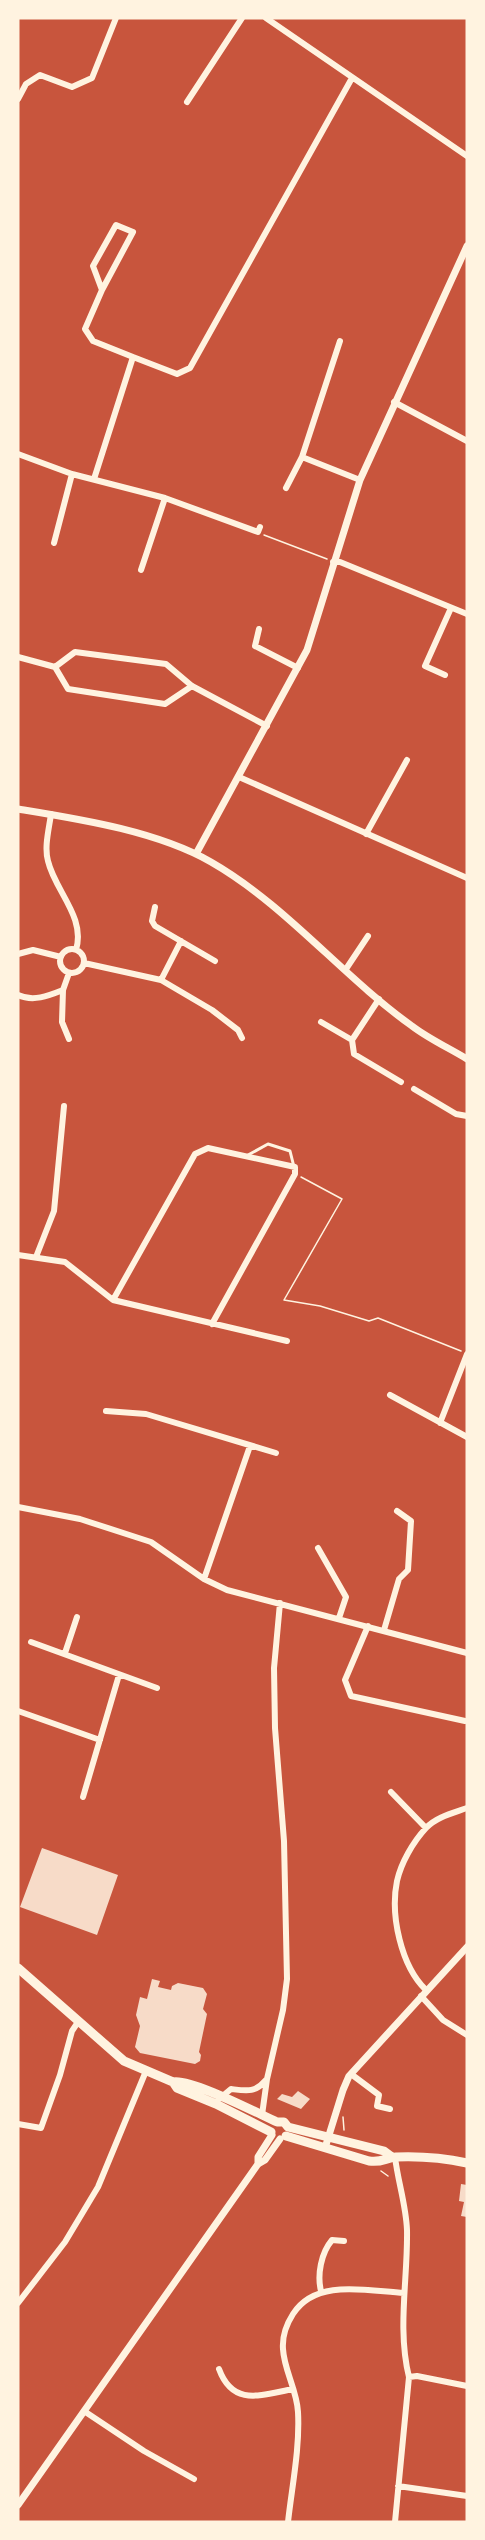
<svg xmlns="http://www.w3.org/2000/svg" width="485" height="2540" font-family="'Sofia Sans Condensed',sans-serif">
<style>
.building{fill:#f7dbc8}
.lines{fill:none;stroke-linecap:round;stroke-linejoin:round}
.path{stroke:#fff3e0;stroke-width:1.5}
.service{stroke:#fff3e0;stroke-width:3}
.minor{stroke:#fff3e0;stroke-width:6}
.tertiary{stroke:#fff3e0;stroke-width:7}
.primary{stroke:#fff3e0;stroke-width:9}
</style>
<rect width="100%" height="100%" fill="#c8553d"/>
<path class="building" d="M42 1848 118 1875 97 1935 20 1907Z
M152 1979 160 1981 158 1987 171 1990 172 1986 178 1983 203 1988 207 1994 203 2009 207 2014 199 2052 201 2055 200 2061 195 2064 140 2053 135 2047 140 2026 136 2015 140 1997 147 1999Z
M298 2091 310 2099 301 2109 277 2099 282 2094 292 2097Z
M461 2184 467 2185V2217L461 2216 464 2202 459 2201Z"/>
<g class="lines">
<path class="path" d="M264 535 327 559
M301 1177 342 1199 284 1300 320 1306 369 1321 378 1318 461 1351
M343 2117 344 2130
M381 2171 388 2176"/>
<path class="service" d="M248 1155 268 1144 290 1151 294 1167"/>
<path class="minor" d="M266 18 467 156
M18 99 26 84 40 75 72 87 92 78 116 18
M187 102 242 18
M340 341 302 457 360 480
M133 357 177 374 190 368 352 78
M394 402 467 441
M18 454 72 474 165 498 258 532 260 527
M94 479 133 357 93 341 85 329 102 290 133 232 116 225 93 266 102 290
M286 488 302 457
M54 543 72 474
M333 562H340L467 614
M141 570 165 498
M259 629 255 646 298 668
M18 657 55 667 68 689 165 704 192 686
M55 667 75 652 166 664 192 686 267 726
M445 675 425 666 451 608
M239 777 467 878
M51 814C49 829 44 847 48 861 55 891 86 917 76 950
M366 834 407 760
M155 907 152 921 155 926 215 961
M60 961a12 12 0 1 1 24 0a12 12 0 1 1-24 0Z
M18 954 33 950 61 957
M84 963 161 980 212 1010 238 1030 242 1038
M346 969 368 936
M161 980 181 941
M63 990 62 1022 69 1039
M18 995C33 1002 48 996 63 990L69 973
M321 1022 352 1040 354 1054 401 1082
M352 1040 379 999
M414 1089 456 1114 467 1116
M18 1255 65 1262 113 1300 287 1341
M36 1257 54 1211 64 1106
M113 1300 195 1154 208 1148 295 1167V1174L212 1324
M390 1395 467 1437
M106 1411 146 1414 276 1453
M440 1423 467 1354
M18 1507 80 1519 151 1542 204 1579 227 1590 467 1653
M318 1548 346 1597 339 1618
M204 1579 250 1446
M368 1626 345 1680 351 1696 465 1721
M384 1630 399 1579 408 1570 411 1521 397 1511
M31 1642 157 1688
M65 1653 77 1617
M18 1711 100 1740
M391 1792 426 1828
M83 1797 119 1675
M426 1990C401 1966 390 1915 397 1881 401 1863 413 1842 426 1828 436 1817 453 1813 467 1808
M421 1996 443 2020 467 2035
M351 2074 379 2095 377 2106 390 2109
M219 2099 231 2089C247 2091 255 2093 266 2080
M262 2115 267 2079 283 2010 287 1979 284 1841 275 1728 274 1668 280 1603
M18 2124 41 2128 60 2075 72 2031 78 2022
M395 2157C398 2182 406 2205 407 2230 408 2278 397 2329 409 2377L395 2522
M321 2291C317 2275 321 2253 332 2240L344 2241
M18 2303 65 2242 98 2187 146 2071
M219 2369C233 2407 261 2395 293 2389
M409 2377 417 2376 467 2386
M84 2411 144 2451 194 2479
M398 2486 467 2496
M288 2522C292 2486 300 2448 298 2412 297 2390 284 2370 283 2349 282 2336 286 2325 293 2314 316 2278 367 2291 404 2293"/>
<path class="tertiary" d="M18 809C79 819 157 831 211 862 286 905 342 976 412 1026 429 1039 449 1048 467 1059
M196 854 307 650 360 480 467 246
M325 2148 343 2090 349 2076 467 1947
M258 2164V2157L272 2135
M18 2505 258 2164 265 2160 280 2139"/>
<path class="primary" d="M18 1968 124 2061 173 2082 177 2088 216 2104 271 2132
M173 2082C190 2078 257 2113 277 2122H284L288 2127 384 2151 392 2157
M286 2136 369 2161C382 2163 385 2158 396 2157 420 2156 444 2158 467 2163"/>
</g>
<rect width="485" height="2540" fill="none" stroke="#fff3e0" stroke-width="39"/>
</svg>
